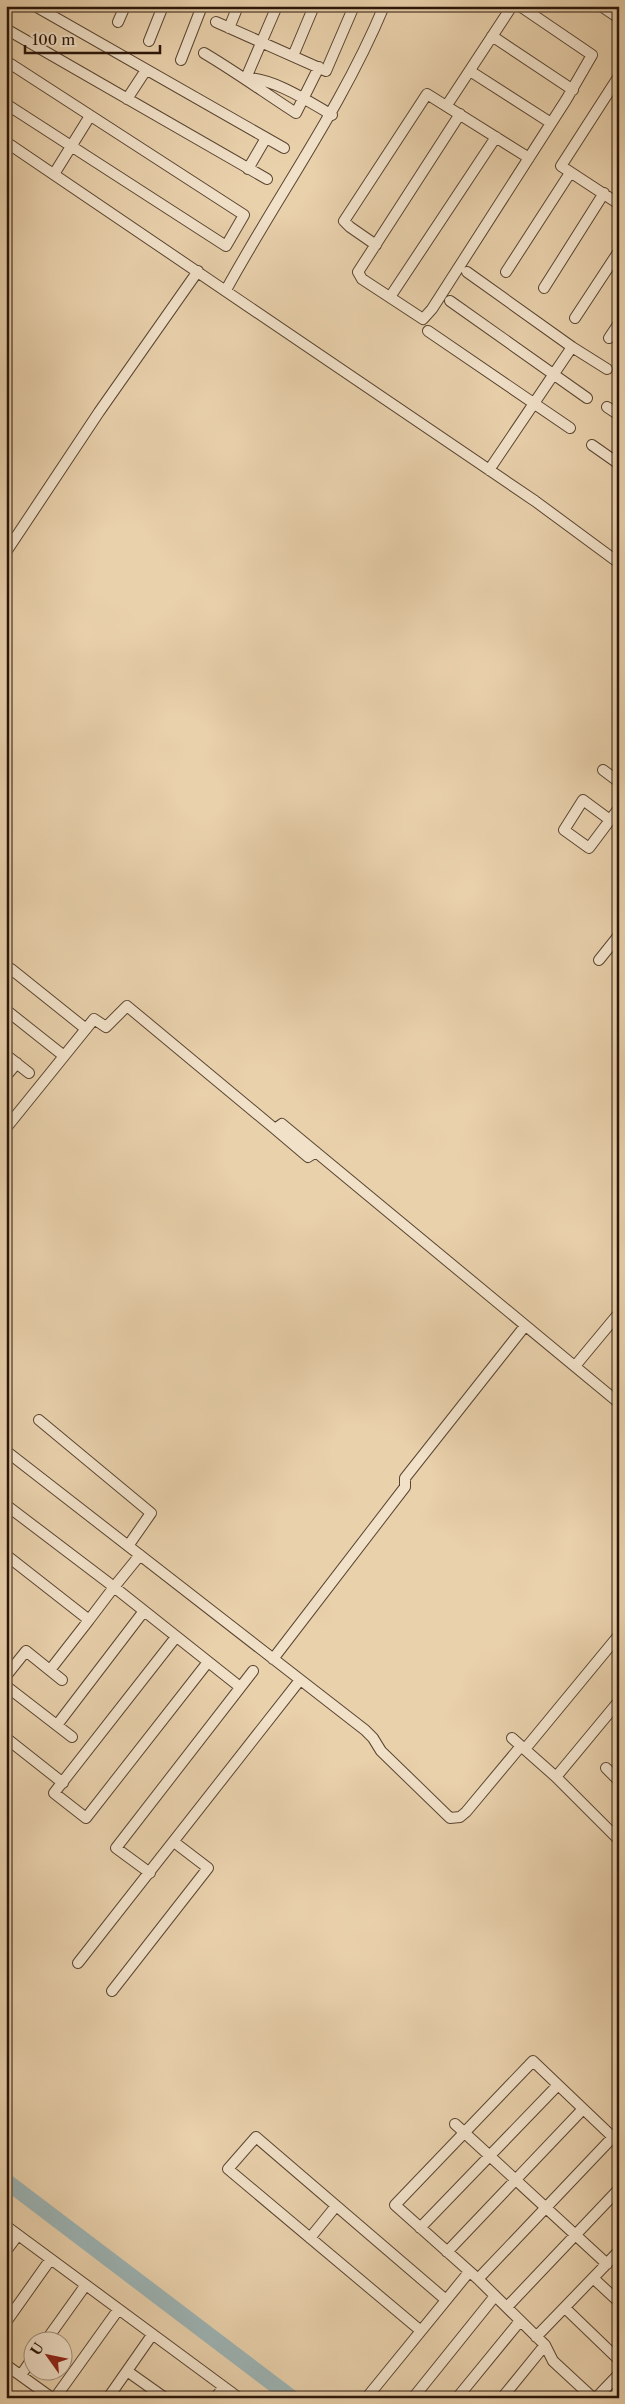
<svg xmlns="http://www.w3.org/2000/svg" width="625" height="2404" font-family="'Libre Caslon Text',serif">
<style>
.lines{fill:none;stroke-linecap:round;stroke-linejoin:round}
.river{stroke:#9cb4b5;stroke-width:16}
.minor-casing{stroke:#5a4531;stroke-width:12}
.minor{stroke:#f1e1c9;stroke-width:10}
</style>
<rect width="100%" height="100%" fill="#e9d1ac"/>
<filter id="stains"><feTurbulence type="fractalNoise" baseFrequency=".004" numOctaves="4"/><feColorMatrix values="0 0 0 0 .2 0 0 0 0 .09 0 0 0 0 .02 0 0 0 .5 -.17"/></filter>
<radialGradient id="worn" r=".72"><stop offset=".6" stop-color="#630" stop-opacity="0"/><stop offset="1" stop-color="#630" stop-opacity=".3"/></radialGradient>
<g class="lines">
<path class="river" d="M6 2181 292 2398"/>
<defs>
<path id="minor" d="M35 6 284 148
M277 6 246 78C273 78 308 101 332 115
M601 6 619 18
M118 22 125 6
M216 22 326 71 354 6
M229 28 238 6
M6 29 267 179
M492 36 573 90
M149 41 163 6
M204 53C236 72 265 93 296 113L319 67
M293 56 314 6
M181 60 202 6
M6 61 244 215 226 246 6 104
M470 71 551 123
M619 76 561 166 619 204
M127 99 146 70
M447 105 512 6
M460 114 358 272 362 279 423 319 432 309 566 100 592 55 520 6
M6 142 535 501 619 563
M248 169 266 138
M54 174 90 116
M376 245 350 227 344 221 427 94 529 158
M467 272 572 347 489 470
M506 272 570 173
M544 288 604 193
M226 290C278 195 342 107 384 6
M390 297 496 137
M450 301 587 398
M575 318 619 251
M428 331 570 428
M609 338 619 323
M572 347 607 369
M607 407 619 415
M592 445 619 464
M6 552 99 412 198 271
M603 770 619 782
M610 820 583 800 564 830 589 848 619 808
M599 960 619 935
M6 975 11 969 86 1029
M6 1010 64 1056
M6 1055 29 1073
M6 1076 17 1063
M6 1128 94 1019 106 1027 127 1006 275 1129 282 1124 619 1403
M275 1129 308 1157 316 1152
M575 1366 619 1313
M39 1420 151 1513 128 1546
M6 1451 365 1730 373 1738 381 1751 450 1818 460 1817 466 1812 521 1746
M6 1505 114 1587 140 1555
M6 1555 89 1620 114 1587 240 1687
M176 1637 54 1793 86 1818 208 1662
M273 1659 405 1487V1478L525 1326
M50 1670 89 1620
M6 1676 26 1651 62 1680
M6 1686 72 1737
M57 1725 144 1611
M6 1738 63 1783
M512 1738 556 1777 619 1840
M525 1749 619 1635
M606 1768 619 1781
M556 1777 619 1701
M150 1873 116 1848 253 1671
M78 1963 300 1680
M112 1991 208 1868 174 1842
M455 2124 607 2264
M6 2226 239 2398
M420 2228 558 2085
M310 2238 336 2206
M6 2251 18 2235
M447 2252 583 2109
M593 2278 619 2302
M478 2279 613 2137
M507 2307 619 2189
M565 2308 619 2360
M6 2322 50 2260
M421 2331 228 2169 256 2137 446 2300
M536 2337 619 2251
M45 2342 85 2286
M6 2365 52 2398
M127 2371 165 2398
M21 2375 32 2359
M55 2398 118 2310
M108 2398 152 2335
M215 2398 224 2387
M370 2398 368 2396 469 2272
M413 2398 495 2296
M457 2398 520 2321
M502 2398 545 2345
M593 2398 553 2361 545 2345 478 2279 395 2205 533 2061 619 2143
M596 2398 619 2374"/>
</defs>
<use href="#minor" class="minor-casing"/>
<use href="#minor" class="minor"/>
</g>
<rect width="625" height="2404" fill="none" stroke="#e9d1ac" stroke-width="25"/>
<rect x="8" y="8" width="610" height="2389" fill="none" stroke="#2b1608" stroke-width="2.5"/>
<rect x="12" y="12" width="600" height="2379" fill="none" stroke="#2b1608"/>
<g transform="translate(48 2356) rotate(303)"><circle r="24" fill="#f1e1c9" stroke="#a2907c"/>
<path d="M0-4L9 19L0 12L-9 19Z" fill="#8f2418"/>
<text y="-8" font-size="14" font-weight="bold" text-anchor="middle" fill="#2b1608">U</text>
</g>
<path d="M25 45v8h135v-8" fill="none" stroke="#2b1608" stroke-width="2.5"/>
<text x="32" y="45" font-size="15" fill="#2b1608" stroke="#f1e1c9" stroke-width="4" paint-order="stroke">100 m</text>
<rect width="100%" height="100%" filter="url(#stains)"/>
<rect width="100%" height="100%" fill="url(#worn)"/>
</svg>
